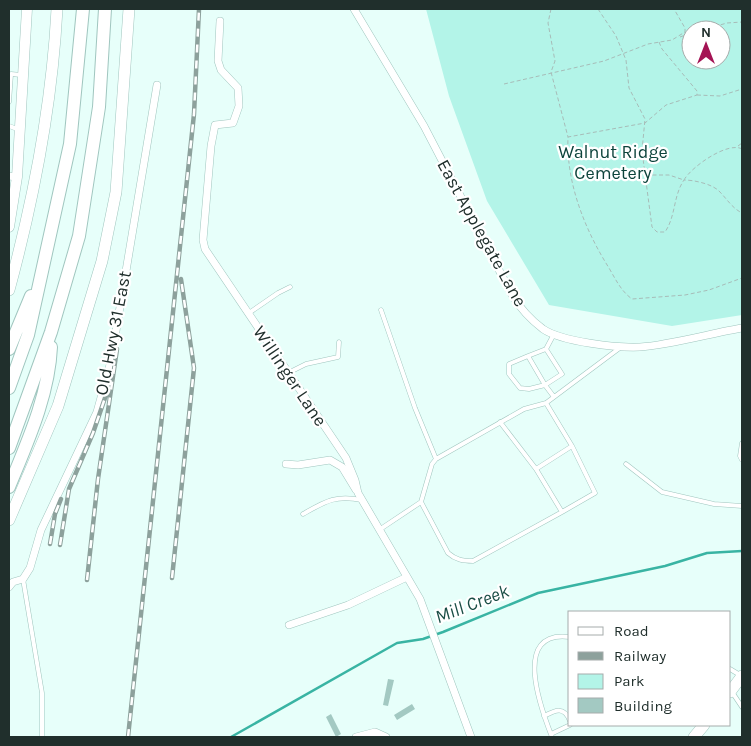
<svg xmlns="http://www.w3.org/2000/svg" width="751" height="746" font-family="Karla,sans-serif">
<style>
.green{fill:#b3f4e8;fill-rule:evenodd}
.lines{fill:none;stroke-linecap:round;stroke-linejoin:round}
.stream{stroke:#39b4a3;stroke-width:2.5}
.building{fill:#a3c9c2}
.lane-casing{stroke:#a0c6bf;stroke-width:5}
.street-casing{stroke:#a0c6bf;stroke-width:8}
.secondary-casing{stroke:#a0c6bf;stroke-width:11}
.primary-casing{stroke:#a0c6bf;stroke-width:12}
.highway-casing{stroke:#a0c6bf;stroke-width:14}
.path{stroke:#a7bcb8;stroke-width:1;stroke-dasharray:4 2.5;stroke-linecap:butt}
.lane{stroke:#fff;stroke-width:4}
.street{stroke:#fff;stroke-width:7}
.secondary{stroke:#fff;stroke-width:10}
.primary{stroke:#fff;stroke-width:11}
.highway{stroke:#fff;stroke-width:12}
.rail-casing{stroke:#8da19c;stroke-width:4.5}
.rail{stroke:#fff;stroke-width:2.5;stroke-dasharray:8;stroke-linecap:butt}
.labels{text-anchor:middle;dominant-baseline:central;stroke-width:4.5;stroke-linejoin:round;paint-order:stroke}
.park-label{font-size:18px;fill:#0c433b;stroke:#fff}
.street-label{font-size:18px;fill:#202f2c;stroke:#fff}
.water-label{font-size:19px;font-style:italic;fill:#1a4e46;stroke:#fff}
</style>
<rect width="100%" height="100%" fill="#e7fffa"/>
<path class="green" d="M426 9H742V315L672 326 549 305 487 201 449 96ZM691 30H721V60H691Z"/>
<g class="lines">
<path class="stream" d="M231 737 397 643 423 639 443 632 538 593 665 566 707 553 742 551"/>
</g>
<path class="building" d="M388 679 394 680 388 706 383 705Z
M412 704 415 709 397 720 394 715Z
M331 714 341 734 336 737 326 717Z"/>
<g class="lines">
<defs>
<path id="lane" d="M9 102 11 74 21 75
M9 126 20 130
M381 310 415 408 436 459
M249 313 278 293 290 287
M546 349 528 356 545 385 562 374 546 349 554 334
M528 356 509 364V374L520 388 529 389 545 385 554 397
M288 373 306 364 338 357 339 342
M500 422 536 469 572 446 546 403
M742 443 740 456 742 460
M626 464 662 492 714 504 742 506
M536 469 562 512 595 493 572 446
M421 502 448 553C456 560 463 561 473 561L562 512
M303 514C326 501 335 495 362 500
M379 530 421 502 432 464 436 459 524 409 546 403 621 347
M23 579 42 693V737
M730 669 740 675
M732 692 742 707
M544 716C556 710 564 706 570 721
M551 734 570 725
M552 737C541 709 511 629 570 637"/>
<path id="street" d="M354 9 424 126 512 295C520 308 531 320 543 329 562 342 618 348 640 347 670 345 712 333 742 328
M220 21 218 61 221 70 238 88 239 106 233 123 215 125 211 146 203 240 205 249 346 458 355 480 358 493 420 599 471 737
M9 176 17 177
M286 464 298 465 330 460 342 467 356 490
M9 587 13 582 23 579 30 568 41 530 97 412 111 361 157 85
M289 625 348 605 407 577
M356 737 375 732 386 737"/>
<path id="secondary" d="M9 227 17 177 27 9"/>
<path id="primary" d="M9 290C34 198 52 104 57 9
M9 520 58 406 102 261 116 192 129 9
M730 692 742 676
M694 737 704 725"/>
<path id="highway" d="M9 349 31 296
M9 388 28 335 70 144 83 9
M9 448 51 332 79 236 99 107 105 9
M9 487C27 443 49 395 51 347"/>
</defs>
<use href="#lane" class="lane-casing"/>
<use href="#street" class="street-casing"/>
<use href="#secondary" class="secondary-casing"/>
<use href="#primary" class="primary-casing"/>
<use href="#highway" class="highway-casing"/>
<path class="path" d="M551 9 548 23 555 61 551 72 568 137
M598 9 616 36 626 60 629 88 645 119 642 151 652 227 657 232H665C676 216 673 196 684 180 694 180 712 184 719 191 727 199 732 208 742 213
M702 30 727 23 742 22
M680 37 691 33
M659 42 662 49 697 91V95L666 105 645 123 568 137C566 183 585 230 609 268 616 280 621 291 632 299L685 295 709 290 742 278
M504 84 604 61 648 44 672 40 685 32V28L674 9
M697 95 720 96 742 89
M738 146 742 143
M646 175H669L684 180C691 167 728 141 742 149"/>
<use href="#lane" class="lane"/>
<use href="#street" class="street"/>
<use href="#secondary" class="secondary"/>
<use href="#primary" class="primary"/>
<use href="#highway" class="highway"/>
<defs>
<path id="rail" d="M50 544 55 514 61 499
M60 545 69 489 93 433 106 395
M172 578 194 368 181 279
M87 580 98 479 117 349
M128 737 194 114 199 9"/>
</defs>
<use href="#rail" class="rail-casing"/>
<use href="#rail" class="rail"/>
</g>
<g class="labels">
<g class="park-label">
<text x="613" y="152">Walnut Ridge<tspan x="613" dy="21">Cemetery</tspan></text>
</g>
<g class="street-label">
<text transform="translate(482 233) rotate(61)">East Applegate Lane</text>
<text transform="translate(113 333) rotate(-79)">Old Hwy 31 East</text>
<text transform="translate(290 376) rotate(56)">Willinger Lane</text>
</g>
<g class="water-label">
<text transform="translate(472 604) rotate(-21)">Mill Creek</text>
</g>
</g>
<rect width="751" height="746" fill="none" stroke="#202f2c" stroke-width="20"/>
<rect x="568" y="611" width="162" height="115" fill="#ffffff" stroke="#a6acab"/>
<rect x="578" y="627" width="25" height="8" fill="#ffffff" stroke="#a6acab"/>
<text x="614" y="636" font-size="15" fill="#202f2c">Road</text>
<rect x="578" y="652" width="25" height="8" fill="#8da19c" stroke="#a6acab"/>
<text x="614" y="661" font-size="15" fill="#202f2c">Railway</text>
<rect x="578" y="674" width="25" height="15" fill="#b3f4e8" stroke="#a6acab"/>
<text x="614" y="686" font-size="15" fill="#202f2c">Park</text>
<rect x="578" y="698" width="25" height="15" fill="#a3c9c2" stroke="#a6acab"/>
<text x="614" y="711" font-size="15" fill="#202f2c">Building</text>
<g transform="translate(706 45)"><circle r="24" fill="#ffffff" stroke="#a6acab"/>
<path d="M0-4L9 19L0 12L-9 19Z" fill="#a41354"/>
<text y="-8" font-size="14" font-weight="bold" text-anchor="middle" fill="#202f2c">N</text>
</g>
</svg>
